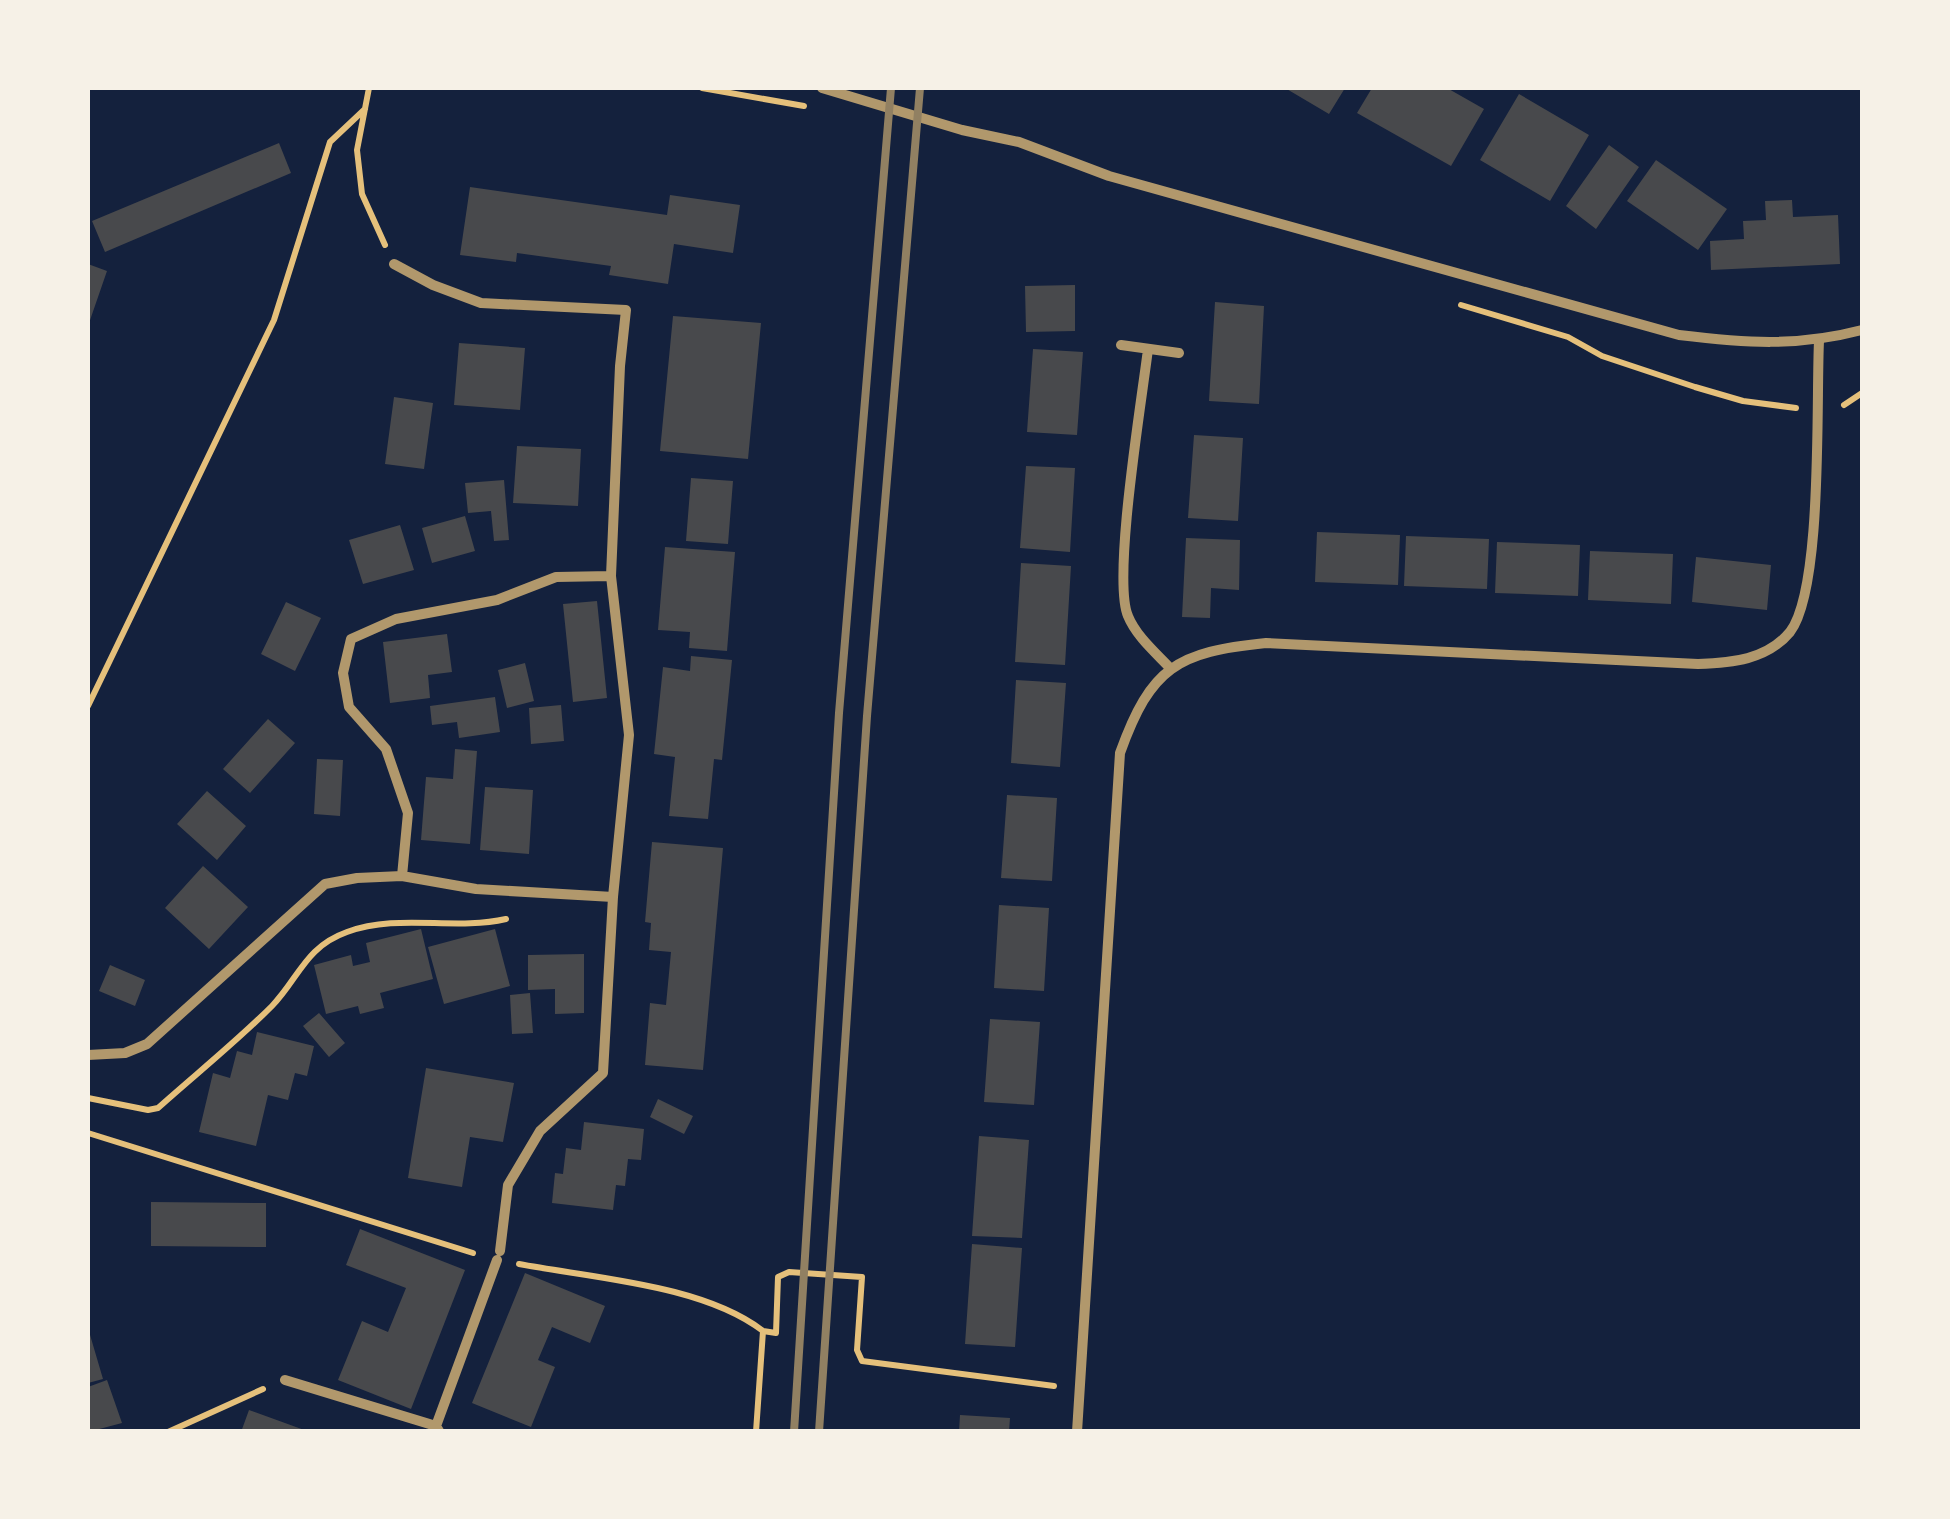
<svg xmlns="http://www.w3.org/2000/svg" width="1950" height="1519" font-family="'DM Sans',sans-serif">
<style>
.building{fill:#48494c}
.lines{fill:none;stroke-linecap:round;stroke-linejoin:round}
.path{stroke:#e5c07b;stroke-width:6}
.minor{stroke:#b1986c;stroke-width:10}
.rail{stroke:#918062;stroke-width:8}
</style>
<rect width="100%" height="100%" fill="#14213d"/>
<path class="building" d="M1285 88H1345L1329 114Z
M1372 88H1447L1484 109 1451 166 1357 113Z
M1519 94 1589 135 1550 201 1480 160Z
M279 143 291 173 105 252 92 221Z
M1609 145 1639 167 1596 229 1566 206Z
M1656 160 1727 209 1698 250 1627 201Z
M470 187 667 215 670 195 740 205 733 253 674 244 668 284 609 275 611 266 517 253 516 262 460 255Z
M1792 200 1793 217 1838 215 1840 264 1711 270 1710 241 1744 239 1743 221 1766 220 1765 201Z
M88 264 107 271 88 326Z
M1075 285V331L1026 332 1025 286Z
M1215 302 1264 306 1259 404 1209 401Z
M673 316 761 323 748 459 660 451Z
M459 343 525 348 520 410 454 405Z
M1033 349 1083 352 1077 435 1027 432Z
M394 397 433 403 424 469 385 464Z
M1194 435 1243 438 1238 521 1188 518Z
M517 446 581 449 578 506 513 503Z
M1026 466 1075 468 1070 552 1020 548Z
M691 478 733 481 728 544 686 541Z
M504 480 509 540 494 541 491 511 468 513 465 483Z
M465 516 475 551 432 563 422 528Z
M400 525 414 570 363 584 349 540Z
M1317 532 1400 535 1398 585 1315 582Z
M1406 536 1489 539 1487 589 1404 586Z
M1186 538 1240 540 1239 590 1211 588 1210 618 1182 617Z
M1497 542 1580 545 1578 596 1495 593Z
M665 547 735 552 727 651 689 648 690 632 658 630Z
M1590 551 1673 554 1671 604 1588 600Z
M1696 557 1771 565 1767 610 1692 602Z
M1021 563 1071 566 1065 665 1015 662Z
M597 601 607 698 573 702 563 604Z
M286 602 321 618 295 671 261 654Z
M447 634 452 672 428 675 430 698 390 703 383 642Z
M691 656 732 660 722 760 714 759 708 819 669 816 675 757 654 754 663 667 690 671Z
M525 663 534 701 507 708 498 670Z
M1016 680 1066 683 1060 767 1011 763Z
M495 697 500 732 459 738 457 722 432 725 430 706Z
M561 705 564 741 531 744 529 708Z
M268 719 295 743 250 793 223 769Z
M455 749 477 751 470 844 421 840 426 777 453 779Z
M317 759 343 760 340 816 314 814Z
M485 787 533 790 529 854 480 850Z
M207 791 246 826 217 860 177 824Z
M1007 795 1057 798 1052 881 1001 878Z
M652 842 723 848 703 1070 645 1065 650 1003 666 1005 671 952 649 950 651 923 645 922Z
M203 866 248 907 209 949 165 908Z
M999 905 1049 908 1044 991 994 988Z
M421 929 433 979 380 993 384 1008 360 1014 358 1006 326 1014 314 965 351 955 353 966 370 962 366 943Z
M495 929 510 986 444 1004 428 947Z
M584 954V1013L555 1014V989L528 990V955Z
M110 965 145 980 135 1006 99 991Z
M530 993 533 1033 512 1034 510 995Z
M319 1013 345 1043 329 1057 303 1026Z
M990 1019 1040 1022 1034 1105 984 1102Z
M257 1032 314 1046 307 1076 295 1073 288 1100 268 1095 256 1146 199 1132 213 1073 230 1078 237 1051 252 1055Z
M426 1068 514 1083 503 1142 470 1137 462 1187 408 1178Z
M658 1099 693 1116 684 1134 650 1117Z
M584 1122 644 1129 641 1160 628 1159 625 1186 616 1185 613 1210 552 1203 555 1173 563 1174 566 1148 581 1150Z
M979 1136 1029 1140 1022 1238 972 1236Z
M151 1202 266 1203V1247L151 1246Z
M360 1229 465 1270 411 1409 338 1380 362 1321 388 1332 406 1288 346 1265Z
M972 1244 1022 1248 1015 1347 965 1344Z
M525 1273 605 1306 590 1343 552 1327 538 1360 555 1367 531 1427 472 1403Z
M88 1328 103 1379 88 1383Z
M107 1380 122 1423 88 1432V1387Z
M249 1410 307 1431V1432H241Z
M960 1415 1010 1418 1009 1432H959Z"/>
<g class="lines">
<path class="path" d="M369 88 357 150 362 194 385 245
M702 88 804 106
M1461 305 1568 337 1602 356 1695 387 1743 401 1796 408
M1844 405 1862 393
M88 706 274 320 330 142 365 109
M88 1098 148 1110 158 1108C196 1074 236 1042 272 1006 299 978 305 947 347 932 399 913 453 931 506 919
M88 1133 473 1253
M519 1264C593 1278 704 1285 763 1331L756 1432
M763 1331 776 1333 778 1277 789 1272 862 1277 857 1350 862 1361 1054 1386
M168 1432 263 1389"/>
<path class="minor" d="M822 88 962 130 1019 142 1109 176 1679 335C1745 343 1797 347 1862 330
M394 264 433 285 481 303 626 310 620 366 611 576 629 735 613 897 603 1073 540 1131 508 1185 500 1251
M1121 345 1179 353
M1148 349C1142 399 1112 579 1128 616 1136 636 1156 653 1171 669
M402 876 408 813 386 749 349 707 343 673 351 639 396 619 497 600 556 577 611 576
M88 1055 125 1053 147 1044 325 884 357 878 402 876 476 889 613 897
M285 1380 436 1426 439 1431
M436 1426 497 1260
M1077 1432 1120 753C1151 667 1177 652 1266 643L1698 664C1731 663 1767 660 1790 632 1823 589 1816 402 1819 341"/>
<path class="rail" d="M794 1432 839 713 891 88
M819 1432 867 716 920 88"/>
</g>
<rect width="1950" height="1519" fill="none" stroke="#f6f1e7" stroke-width="180"/>
</svg>
